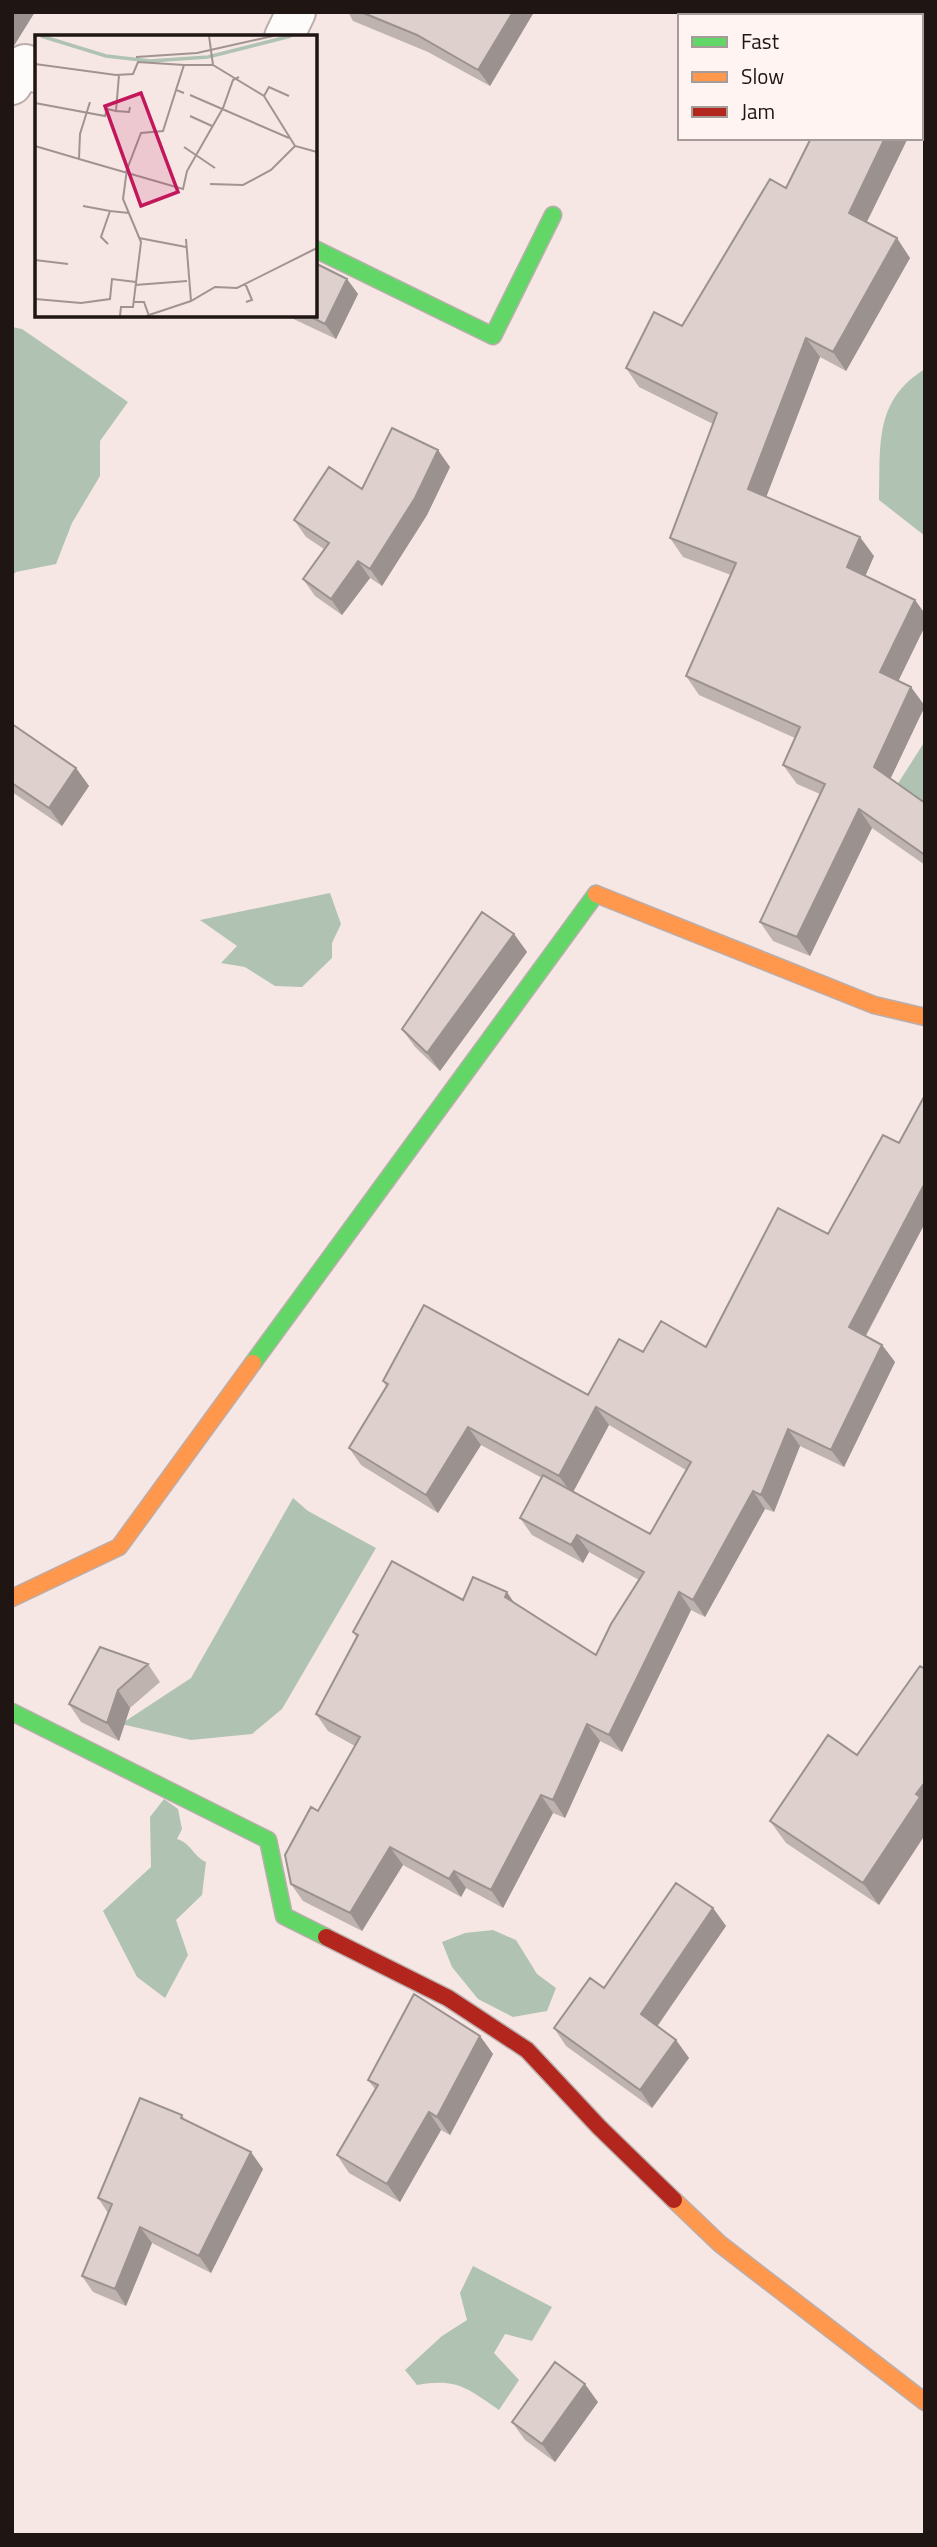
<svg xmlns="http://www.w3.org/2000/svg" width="937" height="2547" font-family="'Titillium Web',sans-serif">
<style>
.water{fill:#b0c3b2}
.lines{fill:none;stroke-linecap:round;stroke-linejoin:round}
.street-casing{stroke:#baaeac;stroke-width:42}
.fast-casing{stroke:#baaeac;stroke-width:19}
.slow-casing{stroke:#baaeac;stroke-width:19}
.jam-casing{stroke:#baaeac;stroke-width:19}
.street{stroke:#fefbfb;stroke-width:38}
.fast{stroke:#63d668;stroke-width:16}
.slow{stroke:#ff974d;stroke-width:16}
.jam{stroke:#b3261e;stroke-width:16}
.wall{fill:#bfb3b0;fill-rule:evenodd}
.shaded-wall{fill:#9b9290}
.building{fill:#ded0cd;stroke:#9b9290;stroke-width:2}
.inset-river{fill:none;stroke:#b0c3b2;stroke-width:3.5}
.inset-road{fill:none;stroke:#a09390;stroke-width:2}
.view{fill:#c2185b;fill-opacity:0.15;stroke:#c2185b;stroke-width:3.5}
.inset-edge{fill:none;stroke:#1f1513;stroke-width:3.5}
</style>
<rect width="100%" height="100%" fill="#f6e7e4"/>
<path class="water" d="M12 327 22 329 128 402 100 441V476L72 523 56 564 16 572 12 576Z
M925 369V536L879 500C881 446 873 401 925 369Z
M925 741V804L897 785Z
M330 893 341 924 332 943V958L302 987 275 986 245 967 221 963 237 946 200 920Z
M293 1498 308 1511 376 1548 282 1709 252 1734 191 1740 121 1724 191 1678Z
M164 1799 178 1809 182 1829 177 1839C191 1843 193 1856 206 1862L202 1895 176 1920 188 1955 165 1998 137 1977 103 1911 151 1867 150 1817Z
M493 1930 516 1940 537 1974 556 1988 547 2011 513 2017 478 1999 452 1967 442 1942 465 1933Z
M473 2266 552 2307 532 2341 505 2334 494 2353 519 2380 499 2410C467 2388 457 2378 417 2385L405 2370 442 2336 467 2320 460 2293Z"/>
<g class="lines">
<defs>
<path id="street" d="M284 37 296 12
M12 85 25 64 37 73"/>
<path id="fast" d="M315 249 493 336 553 215
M253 1363 596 894
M12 1712 268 1840 284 1916 326 1937"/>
<path id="slow" d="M596 894 874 1005 925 1017
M12 1598 119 1547 253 1363
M674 2200 720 2244 925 2402"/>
<path id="jam" d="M326 1937 448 1998 527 2050 599 2127 674 2200"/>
</defs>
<use href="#street" class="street-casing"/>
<use href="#fast" class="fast-casing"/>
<use href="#slow" class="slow-casing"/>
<use href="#jam" class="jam-casing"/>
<use href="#street" class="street"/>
<use href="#fast" class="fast"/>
<use href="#slow" class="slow"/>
<use href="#jam" class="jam"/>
</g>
<path class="wall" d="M348 12H534L490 86 428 52 353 21Z
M786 188 867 222 910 258 846 371 820 357 766 497 874 556 865 576 915 600 925 614V626L898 681 925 706 890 779 925 803V865L872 828 810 956 773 941 760 922 820 794 797 784 783 765 795 738 699 695 686 676 731 575 683 557 670 538 713 424 639 387 626 368 682 326Z
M347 279 358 294 336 339 285 315H315Z
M450 467 427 515 382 586 370 578 342 615 315 596 303 579 324 549 306 537 294 520 362 489Z
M12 724 76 768 89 786 62 826 12 792Z
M514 934 527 952 440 1071 415 1047 402 1029Z
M925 1095V1223L866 1336 882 1345 895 1362 844 1467 800 1446 774 1512 765 1509 705 1617 691 1610 622 1752 600 1741 565 1818 553 1813 503 1908 466 1888 461 1897 403 1865 362 1931 303 1901 291 1884 318 1811 355 1746 328 1731 316 1714 357 1638 353 1632 463 1600 515 1604 596 1655 639 1580 589 1552 583 1563 532 1535 520 1518 542 1478 481 1445 438 1513 361 1465 349 1448 386 1386 383 1381 588 1395 643 1352 706 1347 828 1234 899 1143ZM609 1425 686 1470 650 1534 573 1492Z
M148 1664 160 1682 130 1708 119 1741 81 1722 69 1704Z
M828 1735 879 1905 786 1843 770 1821Z
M713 1908 726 1926 657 2027 676 2040 689 2058 652 2108 566 2046 554 2028 604 1988Z
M480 2036 493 2054 450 2135 441 2130 400 2202 349 2173 337 2155 375 2089 368 2080Z
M182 2115 185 2120 263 2169 211 2273 152 2243 126 2306 93 2292 82 2276 108 2213 98 2198Z
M598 2402 555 2462 525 2440 512 2422Z"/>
<path class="shaded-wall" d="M12 12H35L12 49Z
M513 12H534L490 86 478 70Z
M885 138H908L862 232 849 213Z
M897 238 910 258 846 371 833 352Z
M347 279 358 294 336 339 325 324Z
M806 338 820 357 762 508 748 489Z
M438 450 450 467 427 515 382 586 370 569Z
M860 537 874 556 861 586 847 567Z
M358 561 370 578 342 615 331 599Z
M915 600 925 614V626L893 692 880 672Z
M911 687 925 706 887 786 874 767Z
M76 768 89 786 62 826 49 808Z
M859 809 872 828 810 956 797 937Z
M514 934 527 952 440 1071 427 1053Z
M925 1183V1223L861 1344 849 1327Z
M882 1345 895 1362 844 1467 831 1450Z
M596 1407 609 1425 572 1494 559 1476Z
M468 1427 481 1445 438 1513 426 1495Z
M788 1429 800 1446 774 1512 761 1495Z
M753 1491 765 1509 705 1617 693 1600Z
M577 1535 589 1552 583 1563 571 1545Z
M507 1592 519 1610 505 1597Z
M679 1592 691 1610 622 1752 609 1735Z
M118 1690 130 1708 119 1741 107 1723Z
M587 1724 600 1741 565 1818 553 1800Z
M925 1782V1835L879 1905 863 1883 916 1794Z
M541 1795 553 1813 503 1908 491 1890Z
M390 1847 403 1865 362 1931 350 1913Z
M454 1871 466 1888 461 1897 449 1879Z
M713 1908 726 1926 653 2032 641 2014Z
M480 2036 493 2054 450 2135 437 2117Z
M676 2040 689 2058 652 2108 640 2090Z
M429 2112 441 2130 400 2202 387 2184Z
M251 2152 263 2169 211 2273 199 2256Z
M140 2227 152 2243 126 2306 115 2289Z
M585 2384 598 2402 555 2462 542 2444Z"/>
<path class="building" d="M361 12H513L478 70 417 35Z
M811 138H885L849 213 897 238 833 352 806 338 748 489 860 537 847 567 915 600 880 672 911 687 874 767 925 803V855L859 809 797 937 760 922 825 784 783 765 800 727 686 676 736 563 670 538 717 413 626 368 654 312 682 326 770 179 786 188Z
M315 263 347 279 325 324 307 315H315Z
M392 428 438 450 415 498 370 569 358 561 331 599 303 579 329 543 294 520 329 467 362 489Z
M12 724 76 768 49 808 12 783Z
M482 912 514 934 427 1053 402 1029Z
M925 1095V1183L849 1327 882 1345 831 1450 788 1429 761 1495 753 1491 693 1600 679 1592 609 1735 587 1724 553 1800 541 1795 491 1890 454 1871 449 1879 390 1847 350 1913 291 1884 285 1855 311 1807 318 1811 360 1737 316 1714 358 1635 353 1632 392 1561 463 1600 473 1577 507 1592 505 1597 596 1655 611 1624 644 1572 577 1535 571 1545 520 1518 543 1475 650 1534 691 1462 596 1407 559 1476 468 1427 426 1495 349 1448 388 1384 383 1381 424 1305 588 1395 619 1339 643 1352 661 1321 706 1347 778 1208 828 1234 883 1135 899 1143Z
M100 1647 148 1664 118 1690 107 1723 69 1704Z
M920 1666 925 1669V1782L916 1794 920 1797 863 1883 770 1821 828 1735 857 1755Z
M676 1883 713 1908 641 2014 676 2040 640 2090 554 2028 590 1978 604 1988Z
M414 1994 480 2036 437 2117 429 2112 387 2184 337 2155 378 2085 368 2080Z
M140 2098 182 2115 181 2118 251 2152 199 2256 140 2227 115 2289 82 2276 112 2204 98 2198Z
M555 2362 585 2384 542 2444 512 2422Z"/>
<g transform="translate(35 35)">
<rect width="282" height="282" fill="#f6e7e4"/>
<path class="inset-river" d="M6 1 71 21 115 26 173 22 256 1"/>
<path class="inset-road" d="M174 1 178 30 229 61 260 111 282 117M101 22 162 18 238 1M0 29 81 40 98 39 103 27 149 30M84 40 81 76 94 77 95 72M149 58 141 55 149 30H178M155 60 254 103M229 61 234 52 254 61M0 68 70 81 72 74 81 76M155 81 177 91M0 111 44 124 45 99 55 67M149 112 180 133M44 124 148 154 152 136 188 73 198 45 204 42M91 137 106 98 128 96 141 55M175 149 208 150 236 135 260 111M48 171 75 176M104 203 151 212M151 204 156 266M73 209 66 202 75 176 94 178M0 225 33 229M210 248 217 265 211 267M100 250 152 246M0 264 46 268 75 264 77 244 101 247M99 267H109L114 281M85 281 86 272H98L106 207 88 164 92 134M111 281 156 266 180 252 202 253 282 213"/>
<path class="view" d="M106 58 143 157 106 171 70 71Z"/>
<rect width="282" height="282" class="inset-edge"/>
</g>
<rect width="937" height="2547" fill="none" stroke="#1f1513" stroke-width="28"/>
<rect x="678" y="14" width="245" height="126" fill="#fff4f1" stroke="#a59b98" stroke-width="2"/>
<rect x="692" y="37" width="35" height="10" fill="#63d668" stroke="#a59b98" stroke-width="2"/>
<text x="741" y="49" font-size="21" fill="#1f1513">Fast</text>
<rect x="692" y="72" width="35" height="10" fill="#ff974d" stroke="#a59b98" stroke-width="2"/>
<text x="741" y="84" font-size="21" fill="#1f1513">Slow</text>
<rect x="692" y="107" width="35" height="10" fill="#b3261e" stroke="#a59b98" stroke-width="2"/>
<text x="741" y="119" font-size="21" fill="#1f1513">Jam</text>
</svg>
